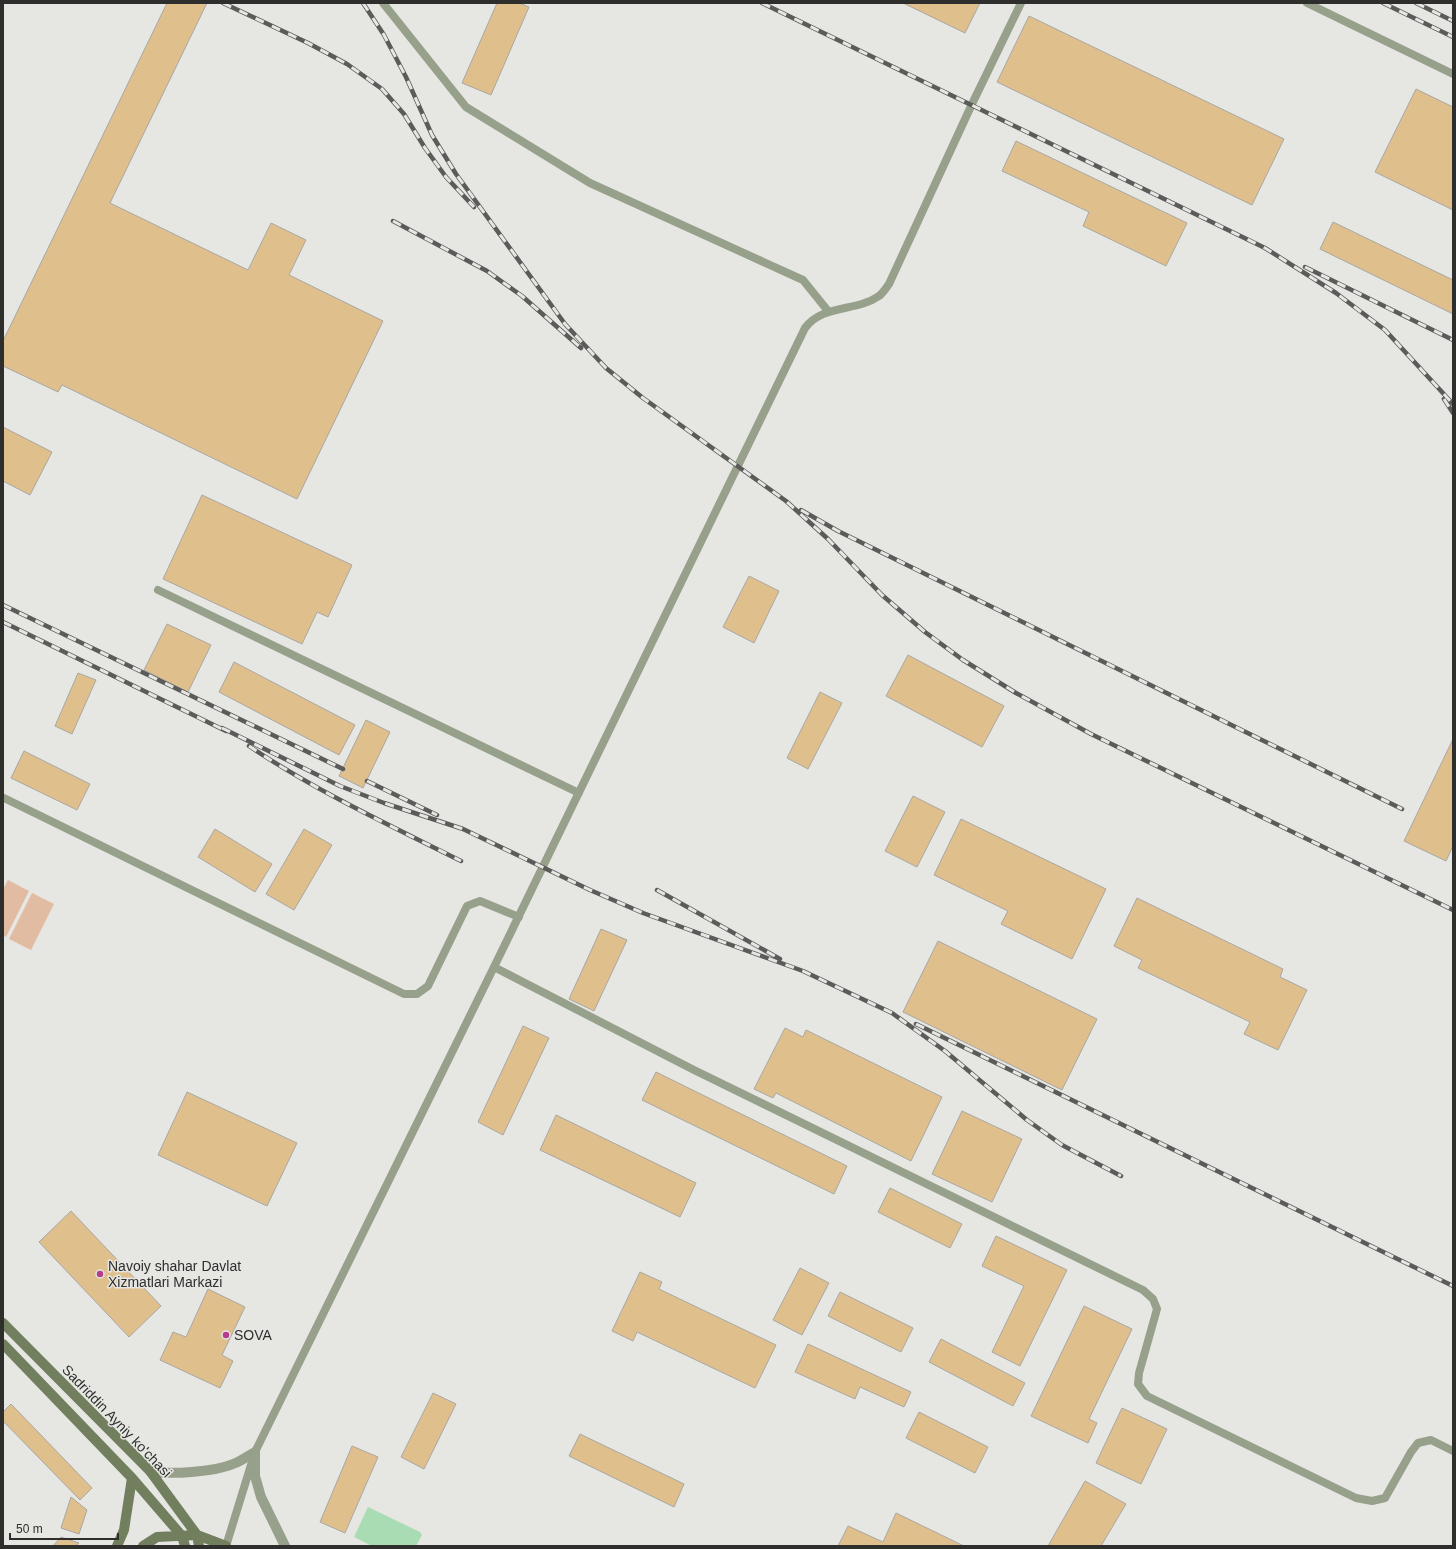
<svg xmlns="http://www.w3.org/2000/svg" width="1456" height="1549" font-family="Arial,sans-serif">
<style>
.green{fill:#e1bca3}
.water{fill:#aadcb4}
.building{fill:#dfbf8c;stroke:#a9a7a5}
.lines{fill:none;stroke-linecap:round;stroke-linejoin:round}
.service{stroke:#97a08a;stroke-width:8}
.tertiary{stroke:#97a08a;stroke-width:10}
.secondary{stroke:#717f5e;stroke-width:10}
.rail-casing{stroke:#5b5b59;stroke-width:4.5}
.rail{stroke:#e6e6e3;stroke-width:3;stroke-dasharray:9;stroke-linecap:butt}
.poi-dot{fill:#b53c8f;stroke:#e6e6e3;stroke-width:1.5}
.labels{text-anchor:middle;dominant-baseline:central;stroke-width:3;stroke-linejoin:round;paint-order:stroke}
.poi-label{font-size:14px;fill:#2e2e2d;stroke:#e6e6e3;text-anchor:start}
.street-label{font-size:14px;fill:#2e2e2d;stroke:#e6e6e3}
</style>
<rect width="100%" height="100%" fill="#e6e6e3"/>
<path class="green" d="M8 880 29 891 6 937 3 935V889Z
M32 893 54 904 31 950 9 939Z"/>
<path class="water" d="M368 1507 420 1532 422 1535 416 1546H372L354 1537Z"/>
<path class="building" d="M167 3H207L110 203 248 270 271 223 306 240 289 275 383 321 297 499 62 385 58 392 3 366V341Z
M497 3H519L529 7 491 95 462 83Z
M903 3H980L965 33Z
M1029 16 1284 139 1252 205 997 82Z
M1416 89 1453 107V210L1375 172Z
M1016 141 1187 223 1166 266 1083 226 1089 212 1002 171Z
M1333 222 1453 280V314L1320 249Z
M3 427 52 452 30 495 3 481Z
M202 495 352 565 328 617 317 612 302 644 163 579Z
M749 576 779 591 754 643 723 627Z
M167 624 211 645 188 692 144 670Z
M908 655 1004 706 982 747 886 696Z
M234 662 355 725 339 755 219 692Z
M78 673 96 680 72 734 55 726Z
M820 692 842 703 808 769 787 758Z
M366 720 390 732 363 788 339 776Z
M1453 739V846L1446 861 1404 841Z
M24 751 90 784 77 810 11 778Z
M913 796 945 812 917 867 885 851Z
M961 819 1106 889 1072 959 1001 924 1008 911 934 875Z
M215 829 272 864 255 892 198 857Z
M304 829 332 845 294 910 266 894Z
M1137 898 1283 969 1280 977 1307 990 1278 1050 1244 1034 1250 1022 1138 968 1142 960 1114 946Z
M601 929 627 940 594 1011 569 999Z
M938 941 1097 1019 1062 1090 903 1012Z
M523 1026 549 1038 503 1135 478 1122Z
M785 1028 803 1037 806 1030 942 1097 911 1161 776 1093 773 1098 754 1089Z
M656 1072 847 1166 834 1194 642 1100Z
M187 1092 297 1143 267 1206 158 1155Z
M962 1111 1022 1139 992 1202 932 1174Z
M556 1115 696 1183 680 1217 540 1150Z
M890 1188 962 1224 950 1248 878 1212Z
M71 1211 161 1306 129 1337 39 1242Z
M996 1236 1067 1270 1020 1366 992 1352 1024 1286 982 1266Z
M800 1268 829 1283 802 1335 773 1320Z
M640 1272 662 1282 659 1289 776 1345 755 1388 637 1332 633 1341 612 1331Z
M208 1289 245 1307 222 1355 233 1361 220 1388 160 1360 173 1332 186 1337Z
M840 1292 913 1328 901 1352 828 1316Z
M1084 1306 1132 1329 1089 1419 1097 1423 1088 1443 1031 1416Z
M941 1339 1025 1383 1013 1406 929 1362Z
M808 1344 911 1392 904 1407 860 1387 855 1399 795 1372Z
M433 1393 456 1404 424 1469 401 1457Z
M11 1404 92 1488 80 1500 3 1421V1412Z
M1122 1408 1167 1429 1141 1484 1096 1463Z
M919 1412 988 1447 975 1473 906 1438Z
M580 1434 684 1484 674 1507 569 1456Z
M352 1446 378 1457 345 1533 320 1522Z
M1085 1481 1126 1504 1101 1546H1048Z
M71 1497 87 1510 79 1534 61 1528Z
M896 1513 964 1546H838L848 1526 883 1542Z
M61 1537 79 1543 76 1546H53Z"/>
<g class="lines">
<path class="service" d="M383 3 466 107 590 183 803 280 828 311
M1307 3 1453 74
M158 590 579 793
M4 798 404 994H417L428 986 467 906 480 901 519 917
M494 967 694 1070 1143 1290 1153 1299 1157 1309 1139 1373 1138 1384 1147 1396 1356 1498 1372 1501 1385 1498 1411 1452 1418 1443 1431 1440 1453 1451
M226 1546 255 1452 494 967 805 328C823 304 856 312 879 296 883 293 886 288 889 284L972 104 1021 3"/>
<path class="tertiary" d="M255 1452V1476L261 1497 285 1546
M150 1471C169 1475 214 1472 233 1464 240 1462 248 1456 255 1452"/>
<path class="secondary" d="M3 1323 150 1471 197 1535 199 1546
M3 1344 132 1478 182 1536 185 1546
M117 1546 124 1530 132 1478
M143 1546 157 1537 197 1535 226 1546"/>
<defs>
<path id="rail" d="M223 3 308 43 347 64 382 89 404 114 425 148 446 177 474 207
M363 3 384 35 406 77 432 135 456 174 565 324 606 368 643 398 786 501 828 539 882 595 925 632 963 660 1016 693 1091 734 1453 910
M762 3 1265 248 1336 293 1385 330 1453 404
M1383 3 1453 37
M1416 3 1453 21
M393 221 487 271 522 296 581 348
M1305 267 1453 340
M1444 399 1453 413
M801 510 838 531 1402 809
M3 605 343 769
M3 622 226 731
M222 728 340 786 384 803 463 829 590 890 643 913 803 971 892 1013 945 1051 1027 1120 1062 1145 1121 1176
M249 746C316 791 389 825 461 861
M367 781 437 815
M657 890 780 959
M916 1024 1453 1286"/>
</defs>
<use href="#rail" class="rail-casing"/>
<use href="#rail" class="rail"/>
</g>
<g class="poi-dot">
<circle cx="100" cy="1274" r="4"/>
<circle cx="226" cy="1335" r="4"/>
</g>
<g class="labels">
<g class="poi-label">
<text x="108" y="1266">Navoiy shahar Davlat<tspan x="108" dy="16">Xizmatlari Markazi</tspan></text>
<text x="234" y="1335">SOVA</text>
</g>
<g class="street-label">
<text transform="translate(117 1421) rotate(46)">Sadriddin Ayniy ko'chasi</text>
</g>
</g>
<rect width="1456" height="1549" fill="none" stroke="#2e2e2d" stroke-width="8"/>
<path d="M10 1533v6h108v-6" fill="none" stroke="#2e2e2d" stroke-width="2"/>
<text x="16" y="1533" font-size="12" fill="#2e2e2d" stroke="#e6e6e3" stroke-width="3" paint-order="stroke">50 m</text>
</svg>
